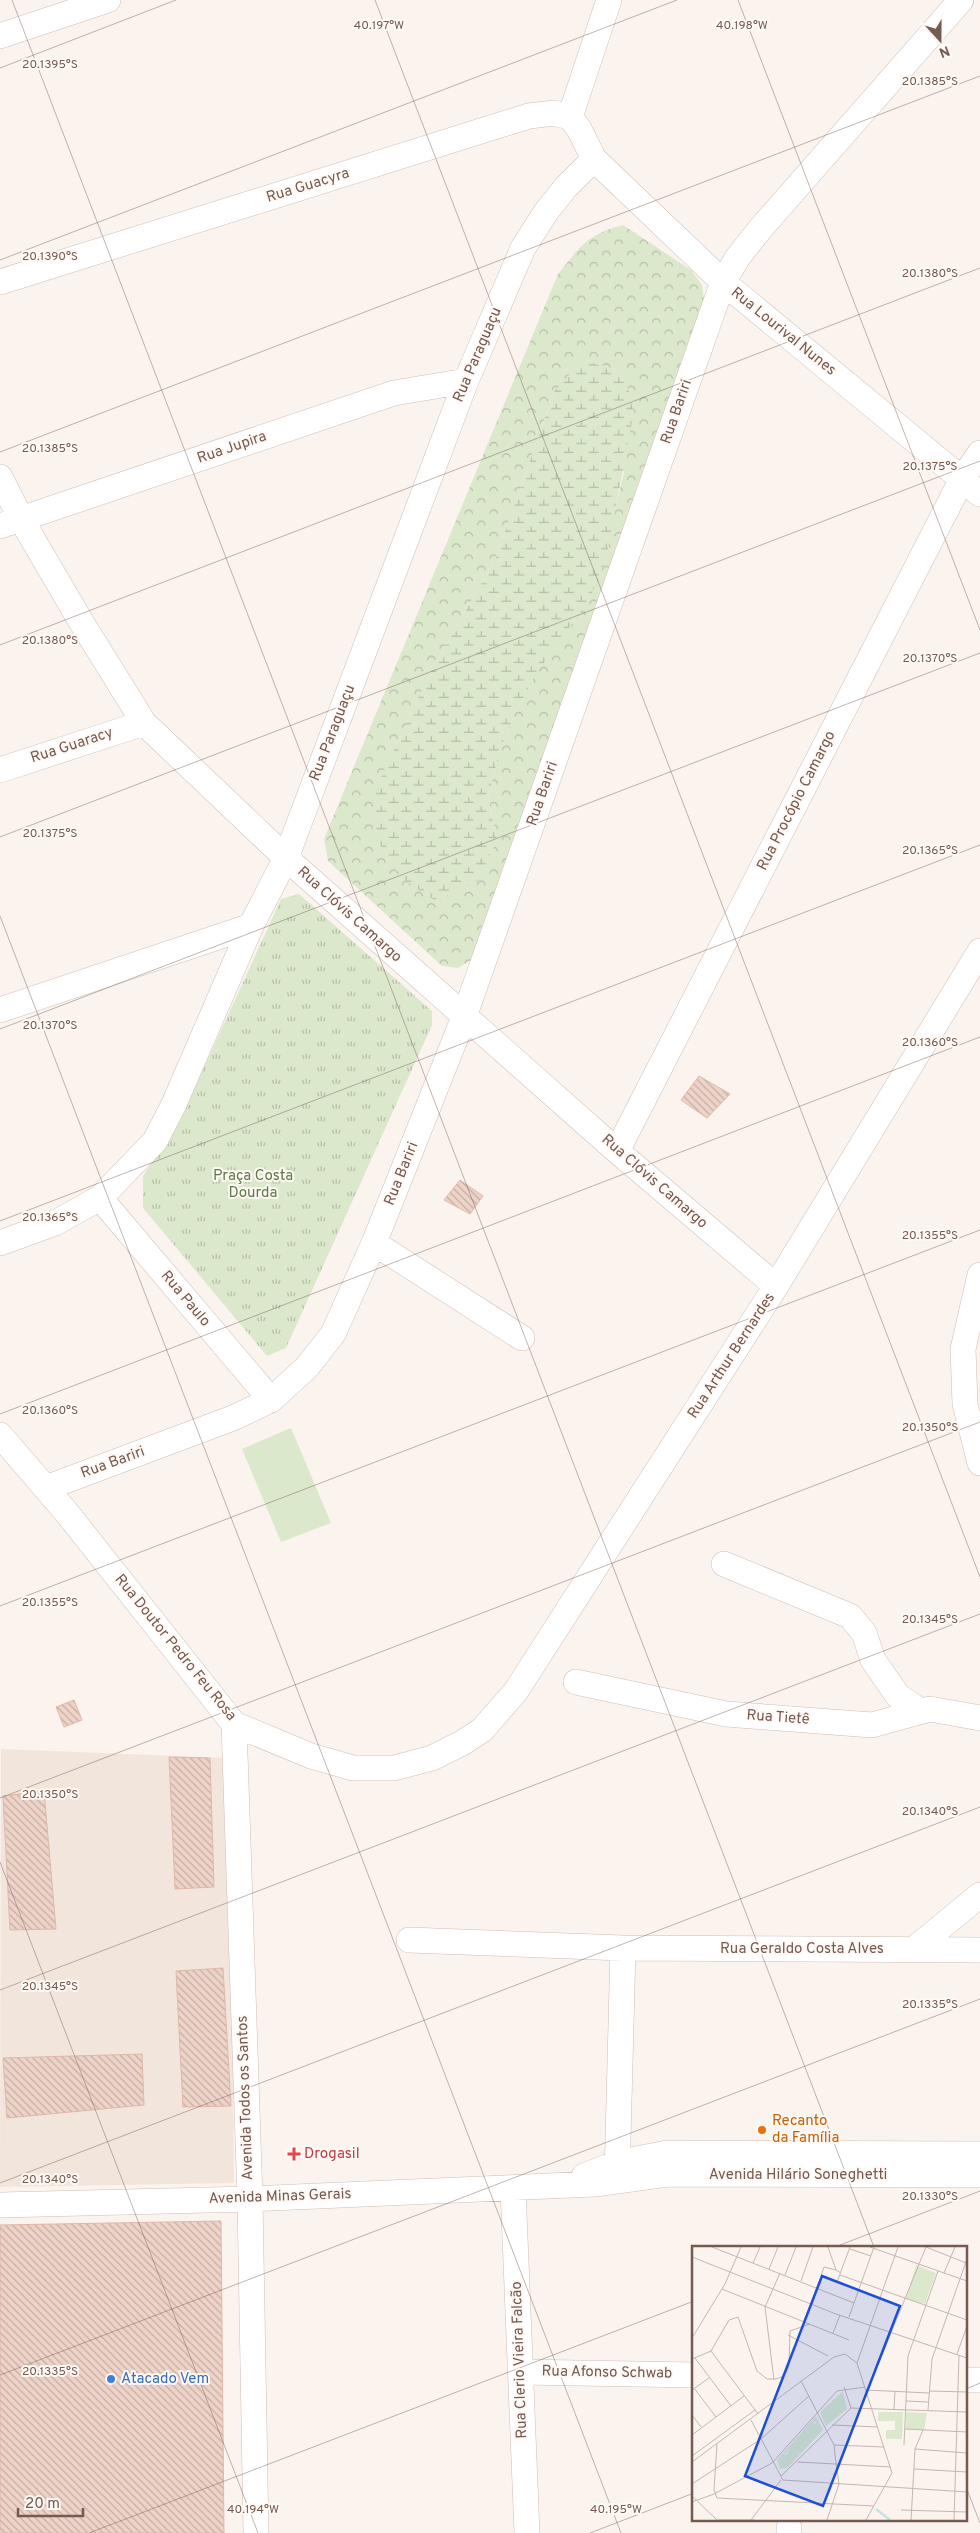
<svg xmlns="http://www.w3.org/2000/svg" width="980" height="2533" font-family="Overpass,sans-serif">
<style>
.residential{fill:#f2e6dc}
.forest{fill:url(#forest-crowns);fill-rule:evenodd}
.wetland{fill:url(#wetland-marsh)}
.park{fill:url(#park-tufts)}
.garden{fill:#dbe8cc}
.building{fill:url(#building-back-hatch);stroke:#dfb8aa}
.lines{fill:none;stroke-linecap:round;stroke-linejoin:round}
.minor-casing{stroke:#cfbeb6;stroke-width:26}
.minor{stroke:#fff;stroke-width:25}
.ticks{fill:none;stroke:#755a51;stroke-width:1;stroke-opacity:0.45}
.food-dot{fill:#e8710a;stroke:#fef9f4;stroke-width:2}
.health-dot{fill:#e0444e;stroke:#fef9f4;stroke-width:2}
.shop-dot{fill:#3f7fe0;stroke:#fef9f4;stroke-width:2}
.labels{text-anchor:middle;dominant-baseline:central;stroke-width:4;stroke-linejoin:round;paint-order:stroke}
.street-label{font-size:15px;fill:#755a51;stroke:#fef9f4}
.park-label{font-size:15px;fill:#5e794b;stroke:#fef9f4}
.food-label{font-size:15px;fill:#c56008;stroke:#fef9f4;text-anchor:start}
.health-label{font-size:15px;fill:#be3a42;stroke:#fef9f4;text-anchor:start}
.shop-label{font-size:15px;fill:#366cbe;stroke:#fef9f4;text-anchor:start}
.inset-river{fill:none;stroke:#c3e3e4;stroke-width:2.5}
.inset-road{fill:none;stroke:#c5b6af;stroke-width:1}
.view{fill:#1d4ed8;fill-opacity:0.15;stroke:#1d4ed8;stroke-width:2.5}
.inset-edge{fill:none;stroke:#755a51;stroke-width:2.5}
.ticks-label{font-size:12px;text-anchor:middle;fill:#755a51;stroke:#fef9f4;stroke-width:4;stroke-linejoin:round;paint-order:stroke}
</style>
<defs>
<pattern id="forest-crowns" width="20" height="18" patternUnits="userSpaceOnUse" patternTransform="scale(1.25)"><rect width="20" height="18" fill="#dbe8cc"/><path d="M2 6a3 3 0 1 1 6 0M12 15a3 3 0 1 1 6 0" fill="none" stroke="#b6bfa8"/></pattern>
<pattern id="wetland-marsh" width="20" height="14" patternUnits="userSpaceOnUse" patternTransform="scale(1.25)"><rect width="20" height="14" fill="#dbe8cc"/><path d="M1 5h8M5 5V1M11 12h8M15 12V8" fill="none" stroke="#b6bfa8"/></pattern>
<pattern id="park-tufts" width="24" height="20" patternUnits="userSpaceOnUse" patternTransform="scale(1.25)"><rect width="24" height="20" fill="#dbe8cc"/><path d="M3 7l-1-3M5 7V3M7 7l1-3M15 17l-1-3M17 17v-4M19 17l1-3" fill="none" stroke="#b6bfa8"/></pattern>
<pattern id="building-back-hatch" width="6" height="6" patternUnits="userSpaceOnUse" patternTransform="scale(1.25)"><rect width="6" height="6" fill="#eed3c8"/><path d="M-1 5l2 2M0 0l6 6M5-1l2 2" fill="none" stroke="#c5aea5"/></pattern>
</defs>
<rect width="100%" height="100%" fill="#fbf4ee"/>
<path class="residential" d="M1 1749 230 1758 234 2183 0 2187Z"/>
<path class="forest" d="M623 225 691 270 702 285 705 310 476 957 458 968 442 966 328 861 324 839 558 274C582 245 586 235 623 225ZM554 392 624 472 614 514 515 713 499 753 488 798 497 840 478 880 436 900 392 755 429 675 496 558Z"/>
<path class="wetland" d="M581 361 623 370 634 411 606 559 589 600 536 674 515 713 499 753 488 798 497 840 478 881 436 901 400 877 377 839 373 795 429 675 496 558 554 392Z"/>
<path class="park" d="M299 894 432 1011V1025L286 1348 267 1356 143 1208V1176L181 1118 281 899Z"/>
<path class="garden" d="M291 1428 331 1523 281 1542 242 1449Z"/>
<path class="building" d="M699 1076 730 1094 707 1118 681 1100Z
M460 1180 483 1196 470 1214 444 1200Z
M74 1700 82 1720 64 1727 56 1707Z
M169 1757 210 1758 214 1887 175 1889Z
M44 1791 56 1929 10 1930 3 1796Z
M223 1968 231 2106 183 2107 176 1971Z
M142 2054 144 2105 7 2118 3 2058Z
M221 2221 224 2533H0V2225Z"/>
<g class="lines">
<defs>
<path id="minor" d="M0 36 108 0
M570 117 609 0
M0 282 529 116 554 113 570 117 579 129 594 159 723 282 980 494
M0 477 21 519 80 620 144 723 286 858 617 1151 776 1286
M0 526 394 393 466 381
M0 770 144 723
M0 1010 251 926
M617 1151 962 479 980 453
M100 1198 271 1400
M0 1243 55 1223 100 1198 155 1141 174 1104 251 926 286 858 466 381 523 248 546 212 566 187 594 159
M374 1243 522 1338
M980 1275 963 1349 965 1404 980 1463
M0 1435 67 1513 234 1724 311 1756 353 1768H394L432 1758 462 1743 482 1730 516 1691 776 1286 980 951
M46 1488 233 1418 271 1400 307 1367 333 1334 374 1243 464 1017 723 282 738 257 761 228 961 0
M724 1564 850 1616 864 1633 873 1660 898 1696 919 1710
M576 1682 726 1714 872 1725 930 1709 980 1718
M234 1724 250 2199 256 2533
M409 1940 623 1948 980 1950
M913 1950 980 1895
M584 2176 617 2163 667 2153 980 2154
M617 2178 623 1948
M513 2188 527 2533
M0 2205 250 2199 595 2184 668 2174 980 2175
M521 2372 694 2375
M966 2380H980
M789 2533V2528"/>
</defs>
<use href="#minor" class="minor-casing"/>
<use href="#minor" class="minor"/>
</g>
<path class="ticks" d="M12 0 874 2247M375 0 980 1577M738 0 980 630M0 68 176 0M0 260 677 0M0 452 980 76M0 645 980 268M0 837 980 461M0 916 621 2533M0 1029 980 653M0 1221 980 845M0 1414 980 1037M0 1606 980 1230M0 1798 980 1422M0 1862 258 2533M0 1990 980 1614M0 2183 980 1807M835 2247 980 2191M0 2375 980 1999M966 2389 980 2383M966 2487 980 2523M89 2533 694 2301M590 2533 694 2493"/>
<circle class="food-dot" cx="762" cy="2130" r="5"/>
<path class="health-dot" d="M291.5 2146.5h5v5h5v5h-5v5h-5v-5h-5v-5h5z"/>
<circle class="shop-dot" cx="111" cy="2379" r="5"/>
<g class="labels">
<g class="street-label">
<text transform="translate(308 186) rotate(-17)">Rua Guacyra</text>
<text transform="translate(783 332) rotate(39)">Rua Lourival Nunes</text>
<text transform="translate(478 355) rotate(-67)">Rua Paraguaçu</text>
<text transform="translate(677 412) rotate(-71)">Rua Bariri</text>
<text transform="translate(232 448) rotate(-19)">Rua Jupira</text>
<text transform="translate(333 733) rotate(-69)">Rua Paraguaçu</text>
<text transform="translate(72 746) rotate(-18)">Rua Guaracy</text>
<text transform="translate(543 794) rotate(-71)">Rua Bariri</text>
<text transform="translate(797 801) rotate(-63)">Rua Procópio Camargo</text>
<text transform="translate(349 915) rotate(42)">Rua Clóvis Camargo</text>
<text transform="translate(402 1174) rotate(-68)">Rua Bariri</text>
<text transform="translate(654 1182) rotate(41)">Rua Clóvis Camargo</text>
<text transform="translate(185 1299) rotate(50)">Rua Paulo</text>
<text transform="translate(732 1356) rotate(-57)">Rua Arthur Bernardes</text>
<text transform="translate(113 1463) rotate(-20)">Rua Bariri</text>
<text transform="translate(175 1648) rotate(51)">Rua Doutor Pedro Feu Rosa</text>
<text transform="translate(778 1718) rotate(4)">Rua Tietê</text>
<text x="802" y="1949">Rua Geraldo Costa Alves</text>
<text transform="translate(246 2098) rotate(-92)">Avenida Todos os Santos</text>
<text x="798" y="2175">Avenida Hilário Soneghetti</text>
<text transform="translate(280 2197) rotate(-2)">Avenida Minas Gerais</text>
<text transform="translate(520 2360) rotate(-92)">Rua Clerio Vieira Falcão</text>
<text transform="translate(607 2373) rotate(1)">Rua Afonso Schwab</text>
</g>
<g class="park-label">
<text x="253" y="1176">Praça Costa<tspan x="253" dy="17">Dourda</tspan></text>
</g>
<g class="food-label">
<text x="772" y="2121">Recanto<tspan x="772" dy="17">da Família</tspan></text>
</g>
<g class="health-label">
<text x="304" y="2154">Drogasil</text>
</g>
<g class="shop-label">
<text x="121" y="2379">Atacado Vem</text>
</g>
</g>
<g transform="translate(692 2246)">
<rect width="275" height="275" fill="#fbf4ee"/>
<path d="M224 19 244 27 233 58 214 53ZM214 166 235 167 232 184 214 183ZM124 170 131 184 95 222 88 223 85 214ZM120 176H124L126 186 99 212 93 208Z" fill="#dbe8cc" fill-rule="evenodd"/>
<path d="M120 176 126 179V186L99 212H93L100 198Z" fill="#dbe8cc"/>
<path d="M151 145 155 163 134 180 128 166Z" fill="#dbe8cc"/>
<path d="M186 166H211L210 193H194V184H203V175H186Z" fill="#dbe8cc"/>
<path class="inset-river" d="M184 263 198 274"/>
<path class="inset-road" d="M20 1 162 57M136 1 144 24 149 27M178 1 275 35M234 1 274 17M158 3 179 10M0 11 144 68 275 112M61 17 68 1M77 23 86 1M252 27 263 1M93 29 104 1M148 29 275 74M109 35 121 1M145 36 158 1M125 42 132 21 144 24M30 43 157 94M157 71 182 1M141 87 148 69M96 89 136 110M0 92 33 38 49 1M19 105 66 168M265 108 275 80M3 112 39 160M0 113 19 105 37 74 46 71 65 125 75 133H84L92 130 97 120 98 85 118 78M165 117 206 1M186 119 234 1M82 134 73 61 88 27M109 135 142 199 143 209 147 238 135 274M152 141 159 162M2 142 24 171M0 144 17 132M174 144 237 147M237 145 275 146M214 155 236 156M202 163 203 145M236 164 240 113 275 13M0 169 9 181M59 174 91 234 275 246M140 179 186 181M213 183 275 186M0 189 52 150M25 198 22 244 25 252 182 260M142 199 192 201M212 199 216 110 246 25M223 203 275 207M0 210 63 164M0 216 142 111 153 108 165 117 200 227 174 274M106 216 199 221M222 223 275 226M89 230 159 162 275 166M0 238 69 193 117 150M0 250 25 274M0 256 22 248 80 217 145 145 173 141M209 264 275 266M26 274H63M59 274 89 234M219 274 223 203 231 184M262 274 267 109"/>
<path class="view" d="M130 30 208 60 131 260 53 230Z"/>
<rect width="275" height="275" class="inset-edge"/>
</g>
<g class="ticks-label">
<text x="379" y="29">40.197°W</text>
<text x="742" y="29">40.198°W</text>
<text x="50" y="68">20.1395°S</text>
<text x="930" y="85">20.1385°S</text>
<text x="50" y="260">20.1390°S</text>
<text x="930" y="277">20.1380°S</text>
<text x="50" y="452">20.1385°S</text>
<text x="930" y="470">20.1375°S</text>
<text x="50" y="644">20.1380°S</text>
<text x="930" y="662">20.1370°S</text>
<text x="50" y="837">20.1375°S</text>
<text x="930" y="854">20.1365°S</text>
<text x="50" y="1029">20.1370°S</text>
<text x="930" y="1046">20.1360°S</text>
<text x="50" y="1221">20.1365°S</text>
<text x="930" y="1239">20.1355°S</text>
<text x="50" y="1414">20.1360°S</text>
<text x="930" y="1431">20.1350°S</text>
<text x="50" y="1606">20.1355°S</text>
<text x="930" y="1623">20.1345°S</text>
<text x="50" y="1798">20.1350°S</text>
<text x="930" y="1815">20.1340°S</text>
<text x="50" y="1990">20.1345°S</text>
<text x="930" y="2008">20.1335°S</text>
<text x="50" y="2183">20.1340°S</text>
<text x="930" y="2200">20.1330°S</text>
<text x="50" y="2375">20.1335°S</text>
<text x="253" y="2513">40.194°W</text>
<text x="616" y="2513">40.195°W</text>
</g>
<g transform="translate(940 40) rotate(159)" stroke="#fef9f4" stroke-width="4" paint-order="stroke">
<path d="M0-4L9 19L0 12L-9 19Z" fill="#755a51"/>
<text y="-8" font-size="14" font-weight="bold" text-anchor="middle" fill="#755a51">N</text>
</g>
<path d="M18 2508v8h65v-8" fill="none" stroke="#755a51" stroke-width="2.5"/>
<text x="25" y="2508" font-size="15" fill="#755a51" stroke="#fef9f4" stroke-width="4" paint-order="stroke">20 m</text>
</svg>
